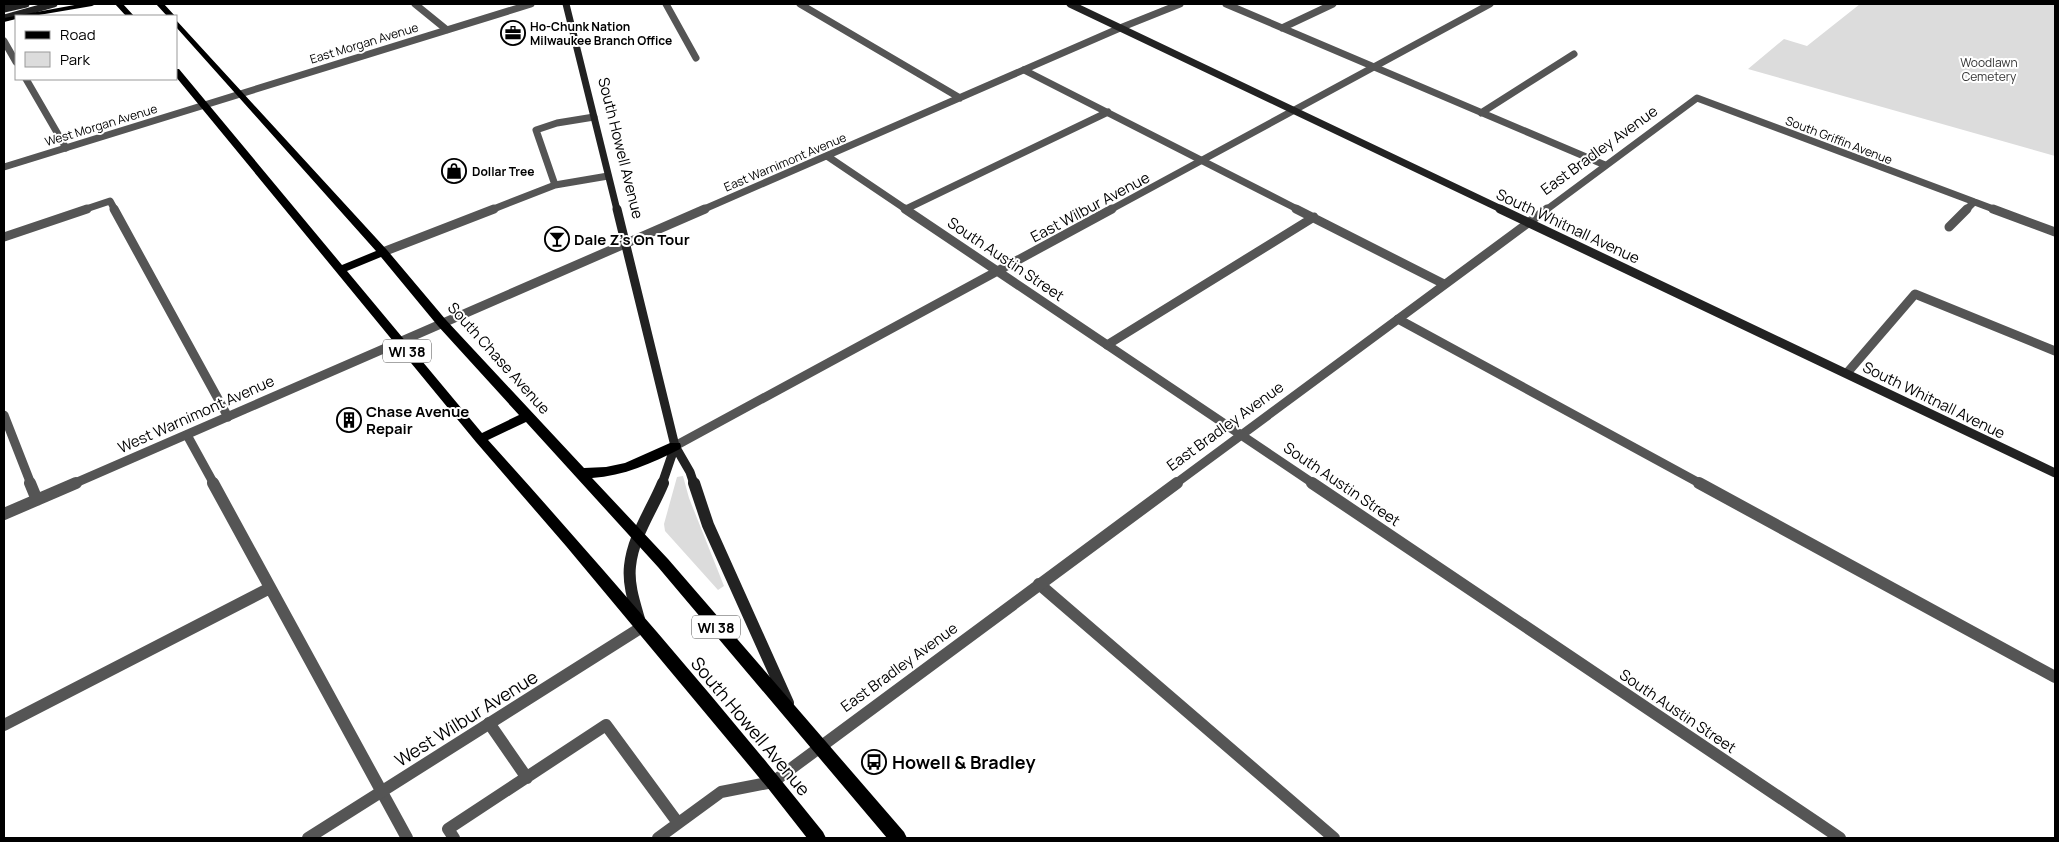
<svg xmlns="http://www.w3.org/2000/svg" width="2059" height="842" font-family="Manrope,sans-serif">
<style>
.green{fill:#dcdcdc}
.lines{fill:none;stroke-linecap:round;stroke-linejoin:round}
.lane-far2{stroke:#555;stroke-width:7}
.lane-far1{stroke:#555;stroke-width:9}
.lane{stroke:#555;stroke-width:12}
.street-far2{stroke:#555;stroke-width:7}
.street-far1{stroke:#555;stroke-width:9}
.street{stroke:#555;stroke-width:12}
.secondary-far2{stroke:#222;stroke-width:7}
.secondary-far1{stroke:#222;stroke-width:9}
.secondary{stroke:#222;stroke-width:12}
.primary{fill:#000;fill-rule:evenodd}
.labels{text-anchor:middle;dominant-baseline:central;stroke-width:4;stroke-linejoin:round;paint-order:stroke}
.far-poi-label{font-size:12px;font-weight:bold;fill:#000;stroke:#fff;text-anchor:start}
.far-street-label{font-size:12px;fill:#000;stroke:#fff}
.far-park-label{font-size:12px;fill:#333;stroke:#fff}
.shield{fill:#fff;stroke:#4c4c4c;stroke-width:1}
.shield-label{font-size:14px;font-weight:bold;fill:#000}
.street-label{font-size:15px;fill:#000;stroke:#fff}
.poi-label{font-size:15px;font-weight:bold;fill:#000;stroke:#fff;text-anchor:start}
.near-street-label{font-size:18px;fill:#000;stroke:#fff}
.near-poi-label{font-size:18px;font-weight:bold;fill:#000;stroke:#fff;text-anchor:start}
</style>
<rect width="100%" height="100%" fill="#fff"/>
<path class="green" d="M1860 4H2055V156L1748 69 1784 39 1807 46Z
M683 476 689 498 724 586 718 590 665 531 664 524 677 477Z"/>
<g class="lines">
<path class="lane-far2" d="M666 4 696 58
M1226 4 1605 165
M1282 28 1333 4
M4 41 16 62
M1024 70 1299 210
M26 79 66 148
M1481 113 1574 54
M555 185 608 176
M906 209 1108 112
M83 210 110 201 115 210
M491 210 555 185 536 130 557 123 594 117"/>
<path class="lane-far1" d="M114 209 228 417
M1296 209 1444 284
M4 237 87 209
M383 252 494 209
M1398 319 1701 484
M1107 345 1314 217
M1847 373 1915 294 2055 351
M187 435 214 484"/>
<path class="lane" d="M213 483 407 838
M1699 483 2055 677
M1039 584 1334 838
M489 723 527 778
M4 725 270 588
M454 838 448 829 606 725 678 823
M658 838 721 792 773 782"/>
<path class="street-far2" d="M415 4 447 30
M800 4 960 98
M827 156 907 210
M4 167 531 4
M702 210 1120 28 1180 4
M1110 210 1490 4
M1546 210 1697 98 1996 210
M1966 210 1974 202"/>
<path class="street-far1" d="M905 209 1314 484
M1993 209 2055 232
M1949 227 1967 209
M4 415 31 484
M675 446 1112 209
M73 484 705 209
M1175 484 1547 209"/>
<path class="street" d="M30 483 37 500
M1312 483 1840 838
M4 514 76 483
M773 782 1177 483
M308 838 642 627"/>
<path class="secondary-far2" d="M566 4 617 210
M1070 4 1503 210
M4 9 26 4
M4 18 54 4"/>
<path class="secondary-far1" d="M617 209 675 446 690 472 694 484
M1500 209 2055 473
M662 484 675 446"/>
<path class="secondary" d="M694 483 708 525 788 703
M639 619C634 602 628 584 630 566 633 536 652 510 663 483"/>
<path class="primary" d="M80 4H96L92 6 33 16H16V19L4 22V18Z
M115 4H123L134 16H126Z
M156 4H164L175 16H167Z
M176 20 387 250 446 320 584 468 606 467 625 463 670 443H680L681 446 680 449C652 463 624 476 592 478L668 559 904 832 907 838H887L658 567 526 422 488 440C603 568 716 698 823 832L826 838H807L767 787 566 546 476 442 176 77V69H179L342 265 376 251 176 27ZM381 257 438 326 519 415 482 433 347 271Z"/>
</g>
<defs>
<symbol id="office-ring" viewBox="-11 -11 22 22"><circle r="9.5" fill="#fff" stroke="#000" stroke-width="1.5"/><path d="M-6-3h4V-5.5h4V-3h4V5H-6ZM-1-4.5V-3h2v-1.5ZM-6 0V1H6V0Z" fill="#000"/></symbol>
<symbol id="shop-ring" viewBox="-11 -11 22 22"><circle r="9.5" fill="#fff" stroke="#000" stroke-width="1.5"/><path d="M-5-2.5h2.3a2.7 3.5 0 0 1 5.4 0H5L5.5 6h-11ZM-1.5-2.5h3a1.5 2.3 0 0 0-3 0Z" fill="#000"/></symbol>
<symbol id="bar-ring" viewBox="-11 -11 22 22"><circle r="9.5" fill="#fff" stroke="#000" stroke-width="1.5"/><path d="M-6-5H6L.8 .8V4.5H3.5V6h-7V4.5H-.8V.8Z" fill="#000"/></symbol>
<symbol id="building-ring" viewBox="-11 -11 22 22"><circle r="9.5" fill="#fff" stroke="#000" stroke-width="1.5"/><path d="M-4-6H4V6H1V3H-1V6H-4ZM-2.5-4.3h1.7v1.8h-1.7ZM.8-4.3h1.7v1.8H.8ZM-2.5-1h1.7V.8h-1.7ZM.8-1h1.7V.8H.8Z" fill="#000"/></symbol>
<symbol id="bus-ring" viewBox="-11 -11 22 22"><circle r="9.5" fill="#fff" stroke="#000" stroke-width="1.5"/><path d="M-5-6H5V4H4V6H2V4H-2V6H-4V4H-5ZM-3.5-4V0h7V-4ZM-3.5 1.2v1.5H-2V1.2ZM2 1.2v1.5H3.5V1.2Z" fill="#000"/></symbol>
</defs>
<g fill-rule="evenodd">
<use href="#office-ring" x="499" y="19" width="28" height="28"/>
<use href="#shop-ring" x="440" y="157" width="28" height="28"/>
<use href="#bar-ring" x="543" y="225" width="28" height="28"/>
<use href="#building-ring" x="335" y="406" width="28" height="28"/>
<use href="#bus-ring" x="860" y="748" width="28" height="28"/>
</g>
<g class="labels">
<g class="far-poi-label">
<text x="530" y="26">Ho-Chunk Nation<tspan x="530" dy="14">Milwaukee Branch Office</tspan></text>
<text x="472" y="171">Dollar Tree</text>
</g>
<g class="far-street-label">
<text transform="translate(364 43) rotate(-17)">East Morgan Avenue</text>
<text transform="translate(101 125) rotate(-17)">West Morgan Avenue</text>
<text transform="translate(1839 140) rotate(21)">South Griffin Avenue</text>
<text transform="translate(785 162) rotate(-23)">East Warnimont Avenue</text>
</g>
<g class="far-park-label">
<text x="1989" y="62">Woodlawn<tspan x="1989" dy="14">Cemetery</tspan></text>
</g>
<g class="shield">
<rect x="383" y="339.5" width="48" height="23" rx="4"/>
<rect x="692" y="615.5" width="48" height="23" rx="4"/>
</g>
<g class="shield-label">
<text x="407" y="351">WI 38</text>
<text x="716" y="627">WI 38</text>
</g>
<g class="street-label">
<text transform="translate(621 148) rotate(76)">South Howell Avenue</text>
<text transform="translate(1599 150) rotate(-36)">East Bradley Avenue</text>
<text transform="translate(1090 207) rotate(-28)">East Wilbur Avenue</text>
<text transform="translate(1568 226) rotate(25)">South Whitnall Avenue</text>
<text transform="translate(1006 259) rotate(34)">South Austin Street</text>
<text transform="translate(499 358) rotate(48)">South Chase Avenue</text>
<text transform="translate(1934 400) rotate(26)">South Whitnall Avenue</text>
<text transform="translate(196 414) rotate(-24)">West Warnimont Avenue</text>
<text transform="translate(1225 426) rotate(-36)">East Bradley Avenue</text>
<text transform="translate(1342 484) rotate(34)">South Austin Street</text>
<text transform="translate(899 667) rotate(-36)">East Bradley Avenue</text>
<text transform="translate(1678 711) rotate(34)">South Austin Street</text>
</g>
<g class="poi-label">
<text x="574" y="239">Dale Z's On Tour</text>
<text x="366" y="411">Chase Avenue<tspan x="366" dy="17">Repair</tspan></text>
</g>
<g class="near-street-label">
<text transform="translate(466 718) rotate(-32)">West Wilbur Avenue</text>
<text transform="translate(751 726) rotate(50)">South Howell Avenue</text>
</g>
<g class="near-poi-label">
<text x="892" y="762">Howell &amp; Bradley</text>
</g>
</g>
<rect width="2059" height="842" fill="none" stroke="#000000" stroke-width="10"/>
<rect x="15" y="15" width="162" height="65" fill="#ffffff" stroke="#999999"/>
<rect x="25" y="31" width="25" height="8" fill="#000000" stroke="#999999"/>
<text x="60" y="40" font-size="15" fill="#000000">Road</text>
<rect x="25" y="52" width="25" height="15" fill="#dcdcdc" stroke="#999999"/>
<text x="60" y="65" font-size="15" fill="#000000">Park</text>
</svg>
